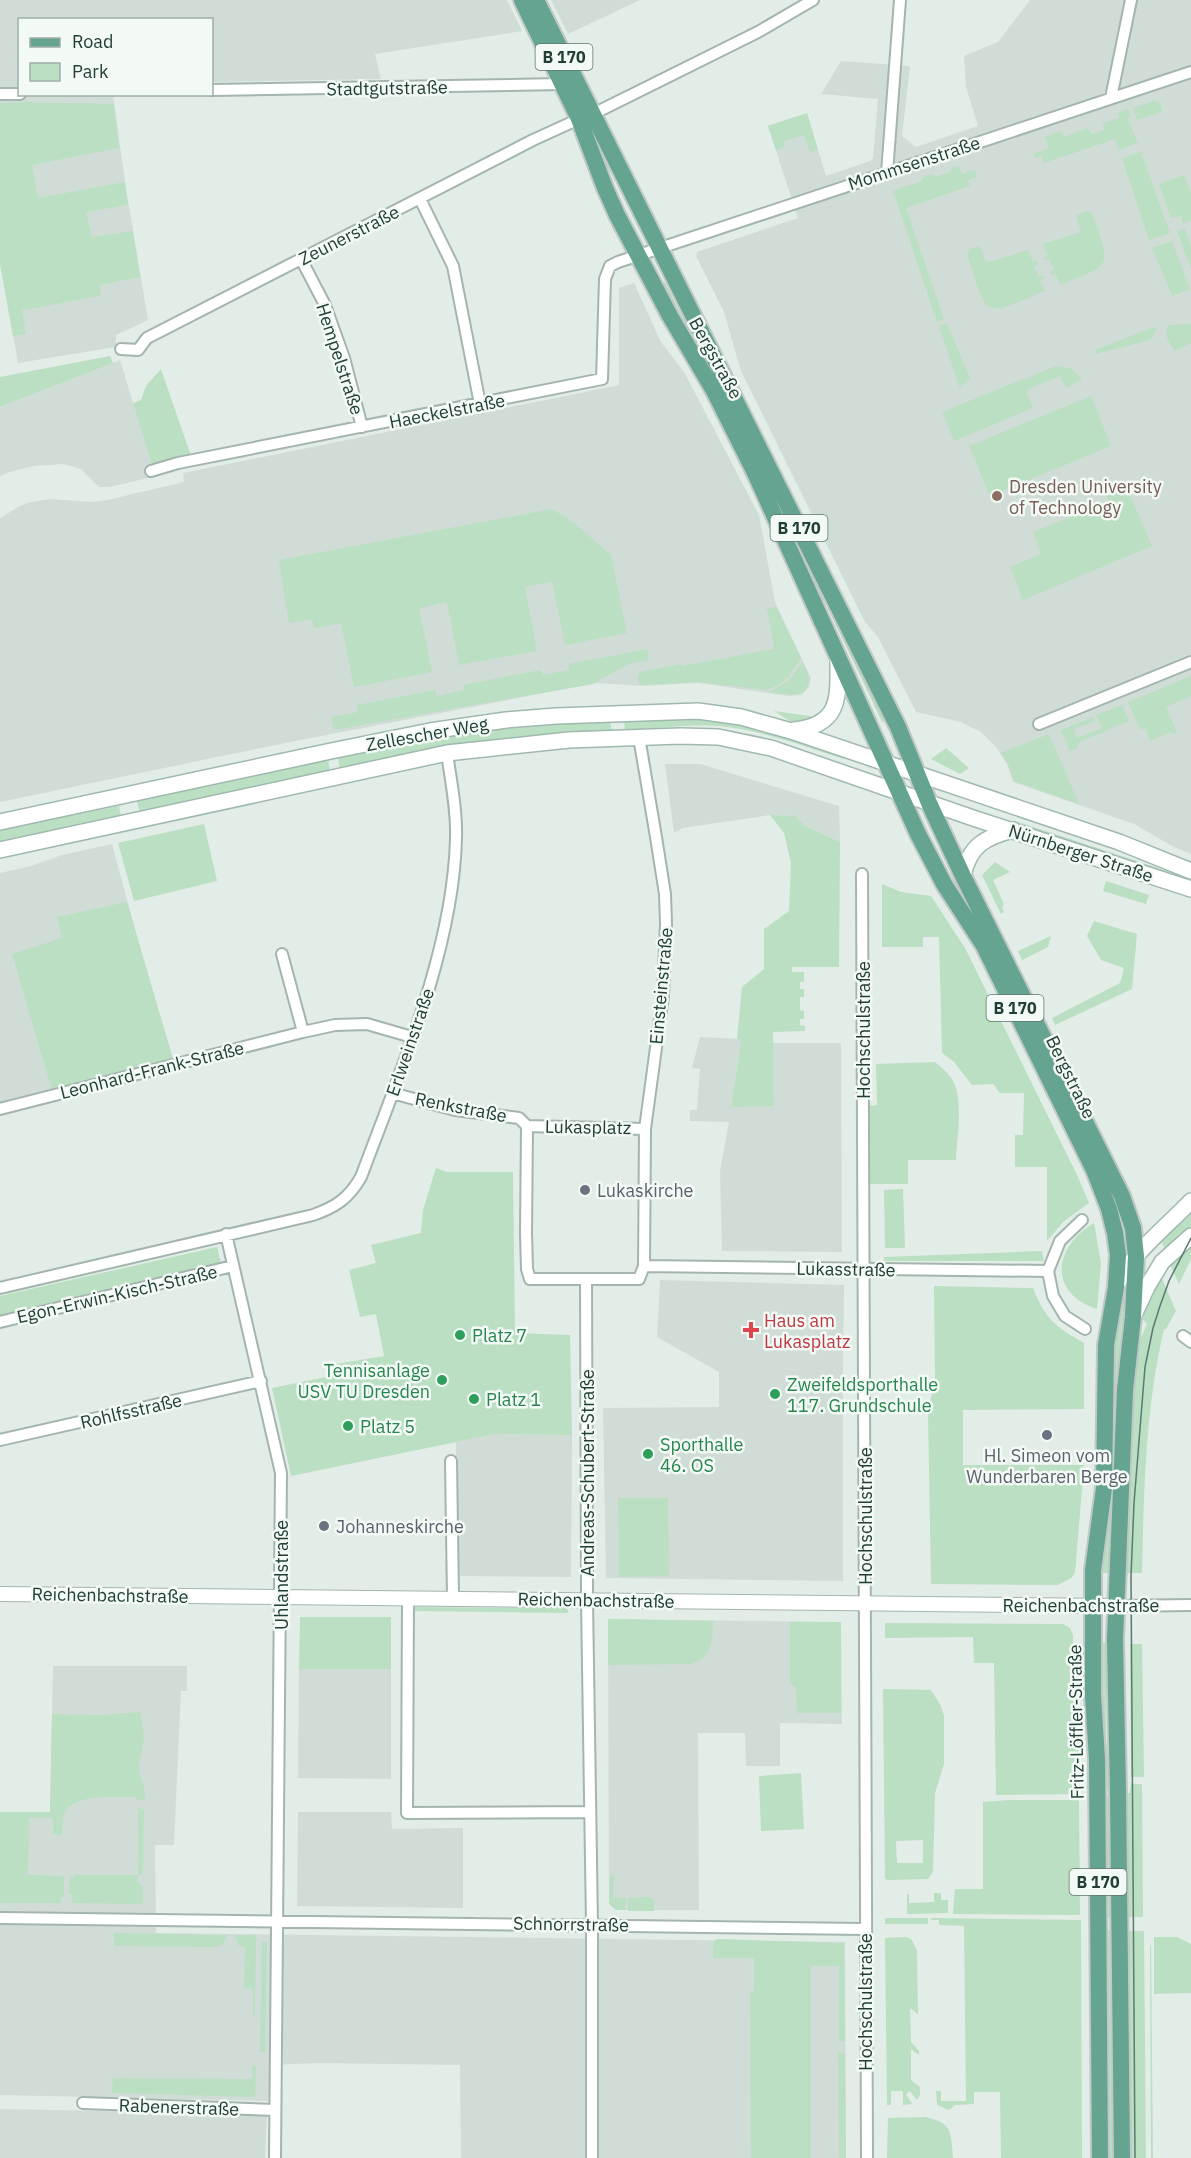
<svg xmlns="http://www.w3.org/2000/svg" width="1191" height="2158" font-family="'IBM Plex Sans',sans-serif">
<style>
.built{fill:#d0ddd6}
.green{fill:#badfc2;fill-rule:evenodd}
.lines{fill:none;stroke-linecap:round;stroke-linejoin:round}
.minor-casing{stroke:#a4b5ae;stroke-width:14}
.tertiary-casing{stroke:#a4b5ae;stroke-width:16}
.secondary-casing{stroke:#a0b9af;stroke-width:18}
.primary-casing{stroke:#c1c9c6;stroke-width:20}
.minor{stroke:#fff;stroke-width:10}
.tertiary{stroke:#fff;stroke-width:14}
.secondary{stroke:#fff;stroke-width:15}
.primary{stroke:#64a491;stroke-width:16}
.tram{stroke:#5b7a70;stroke-width:1.5}
.education-dot{fill:#8d6e63;stroke:#f3f9f5;stroke-width:2}
.worship-dot{fill:#6b7280;stroke:#f3f9f5;stroke-width:2}
.health-dot{fill:#e0444e;stroke:#f3f9f5;stroke-width:2}
.leisure-dot{fill:#2e9e5b;stroke:#f3f9f5;stroke-width:2}
.labels{text-anchor:middle;dominant-baseline:central;stroke-width:5;stroke-linejoin:round;paint-order:stroke}
.shield{fill:#f3f9f5;stroke:#60776f;stroke-width:1.5}
.shield-label{font-size:16px;font-weight:bold;fill:#213f35}
.street-label{font-size:18px;fill:#213f35;stroke:#f3f9f5}
.education-label{font-size:18px;fill:#785e54;stroke:#f3f9f5;text-anchor:start}
.worship-label{font-size:18px;fill:#5b616d;stroke:#f3f9f5;text-anchor:start}
.health-label{font-size:18px;fill:#be3a42;stroke:#f3f9f5;text-anchor:start}
.leisure-label{font-size:18px;fill:#27864d;stroke:#f3f9f5;text-anchor:start}
</style>
<rect width="100%" height="100%" fill="#e2ede7"/>
<path class="built" d="M0 0H507L522 31 375 54 381 79 212 82V20H20V94L113 95 125 182 148 320 116 335V347L18 363 0 263Z
M551 0H640L568 34Z
M1030 0H1191V854L1174 847 1134 824 1013 782 1007 764 997 748 981 732 961 722 916 712 878 637 865 622 741 371 724 312 696 256 697 252 798 218 768 126 807 113 826 176 870 161 873 158 878 99 821 94 841 61 910 66 902 136 916 147 978 126 966 87 964 56 998 42Z
M634 283 661 342 684 372 759 515 775 602 811 678 809 687 802 695 788 696 699 683 642 686 597 683 285 743 0 802V518L20 506 31 502 51 499 91 502 107 500 180 483 184 481 183 473 619 385V288Z
M120 360 153 468 151 471 152 477 110 487H99L81 469 63 464 34 466 6 473 0 477V407Z
M665 764H700L839 806 840 842 805 826 796 816 770 815 683 828 674 833Z
M112 844 145 966 173 1059 0 1104V873L31 866 62 855Z
M700 1037 741 1039 731 1106H774L773 1043H841L842 1252 722 1251 720 1171 729 1122 690 1121V1110H697L700 1069 692 1068Z
M660 1280 844 1285 843 1374V1581L606 1578 603 1408 719 1407V1372L657 1337Z
M495 1434 572 1435 571 1577 456 1576V1442Z
M608 1619 841 1622 842 1724 780 1723V1766H746L745 1733H698L699 1910H616L609 1904Z
M53 1666H187V1691H181L174 1845H155L156 1933 845 1942 846 2158H461L460 2065 318 2063 272 2065 268 2101 0 2095V1812H50Z
M299 1669H391V1779L298 1778Z
M298 1812H391L392 1829 463 1828V1908L297 1906Z
M0 2109 267 2114 265 2158H0Z"/>
<path class="green" d="M1156 100 1157 103 1160 102 1162 112 1137 120 1133 108Z
M25 102 114 104 119 148 32 165 38 198 125 182 128 205 86 212 92 237 133 231 140 277 99 285 101 296 22 310 26 334 13 336 0 264V103Z
M1128 109 1130 116 1127 118 1138 143 1119 150 1115 139 1044 163 1042 156 1035 158 1033 154 1049 148 1045 137 1061 131 1064 137 1088 128 1091 134 1104 130 1103 123 1119 118 1118 113Z
M807 113 818 150 810 152 804 135 784 141 785 147 776 150 768 126Z
M1141 152 1170 233 1149 240 1122 158Z
M959 166 962 174 975 170 977 177 968 180 970 186 906 208 944 319 937 322 893 191 922 181V178L932 174 934 177 951 172V168Z
M1184 175 1191 192V221L1182 224V216L1171 218 1159 184Z
M1087 211 1092 213C1111 269 1114 263 1060 285L1055 273 1051 275 1050 272 1054 270 1049 259 1045 261 1044 258 1048 256 1043 244 1081 232 1076 215Z
M1185 229 1191 246V269L1177 231Z
M1172 241 1190 289 1172 296 1152 248Z
M980 246 986 263 1028 250 1033 262 1037 261 1038 264 1034 266 1039 277 1043 275 1044 278 1040 280 1045 291C981 318 988 319 967 254L970 249Z
M665 282 695 342 712 366 887 720 882 722 783 513 661 284Z
M947 323 970 378 960 388 939 326Z
M1191 324V343L1175 351C1169 342 1163 335 1168 325Z
M1154 327 1157 329 1150 340 1096 354 1095 350Z
M110 356 113 363 0 407V377Z
M1056 366 1070 368 1082 379 1066 388 1060 376 1026 390 1033 408 954 441 942 412Z
M161 369 191 456 153 468 133 403 141 400 146 386Z
M1091 396 1111 446 990 496 969 446Z
M1127 488 1152 546 1023 600 1010 567 1041 554 1033 532 1108 502 1106 494Z
M552 509 573 522 611 555 627 633 565 645 552 582 525 587 537 651 459 665 447 602 419 608 432 672 354 687 341 623 314 628 312 619 289 623 279 560Z
M776 607 801 658 789 676 779 685 766 690 698 682 642 685 638 682V675L641 672 681 664 682 666 774 649 767 608Z
M648 649V660L629 664 592 684 334 730 331 717 358 712 357 705 435 690 437 696 464 690 463 685 541 670 542 675 569 670V664Z
M803 662C808 673 812 681 804 692L792 695 770 692 789 680Z
M1191 676V696L1166 707 1177 733 1173 734 1171 732 1150 741 1145 728 1140 730 1128 702Z
M1122 705 1129 721 1082 741 1077 745V748L1070 751 1061 730 1093 717 1095 721 1074 729 1077 738 1102 728 1096 715Z
M774 711 810 716 815 719 793 723Z
M686 719C741 722 792 739 845 755L844 759C806 747 767 732 727 727 693 723 658 728 625 731L624 720Z
M610 721 612 731 489 740 340 770 338 758C397 746 455 734 514 727 546 723 578 722 610 721Z
M1049 734 1079 804 1014 781 1008 764 1001 753Z
M946 748 969 768 960 774 931 759Z
M328 760 330 772 140 813 137 801Z
M119 806 121 816 0 843V830Z
M770 815 796 816 805 826 840 842 839 967H792V972H804V982H800V989H804V997H800V1010L804 1011V1019H800V1025L805 1026V1031L773 1032 774 1106 731 1107 741 1039H737L742 987 764 969V929L789 911 791 863 784 833Z
M1015 821 1191 879V882L1014 824Z
M204 824 217 881 134 901 118 843Z
M995 862 1010 872 993 880 1004 904 1002 907 1004 912 1001 914 982 875Z
M1106 881 1149 895 1146 904 1103 891Z
M882 884 901 892 931 896 965 948 1078 1177 1089 1203 1064 1221 1047 1241V1167H1015V1135H1023L1024 1093H1000L993 1084 972 1085 954 1062 942 1053 939 937H923V947H882Z
M127 902 173 1059 52 1090 12 954 62 938 57 917Z
M1094 921 1137 934 1132 989 1055 1025 1052 1018 1120 983 1124 968 1101 960 1087 936Z
M1051 936 1048 947 1022 960 1018 951Z
M935 1062C942 1068 950 1074 954 1083 963 1103 957 1138 956 1160H908V1184H867L866 1106 877 1105 876 1064Z
M436 1168 447 1172H513L515 1333 570 1335 572 1435 495 1434 291 1476 272 1388 331 1376 330 1365 384 1356 376 1314 360 1317 349 1270 376 1263 371 1245 421 1233 423 1210Z
M903 1189 905 1248H885L884 1190Z
M1191 1212V1230L1166 1253 1162 1242Z
M1094 1223 1101 1263 1097 1309C1047 1293 1054 1246 1094 1223Z
M1191 1243V1259L1179 1284 1169 1262Z
M217 1247 221 1264 0 1317V1296Z
M1042 1251 1044 1261H884V1257Z
M1160 1274 1176 1311 1166 1329H1164C1145 1409 1144 1490 1142 1573H1123L1132 1409 1139 1342 1147 1324 1142 1319 1149 1296Z
M1129 1281 1121 1332 1110 1573H1101L1114 1338 1123 1296Z
M934 1286 1033 1288C1045 1319 1056 1327 1084 1343V1409L963 1410V1465H1084L1075 1573 1071 1578 1058 1585 931 1584 928 1411 935 1381Z
M618 1498H668L669 1576 619 1577Z
M412 1607 568 1608V1613L412 1611Z
M300 1617H391V1669H299Z
M608 1619 713 1621C713 1641 712 1657 691 1664L608 1665Z
M790 1622H841V1713H797L796 1688 790 1683Z
M885 1623 1063 1624 1070 1628 1073 1635 1074 1707 1078 1723 1079 1794 996 1795 994 1663H974L973 1637 885 1638Z
M1102 1643H1106V1738L1112 1790 1104 1791Z
M1130 1644H1142L1144 1777H1131Z
M883 1689 931 1690 941 1706 944 1716V1764L935 1793 933 1872 928 1879 887 1880 885 1878ZM923 1840V1863H897L896 1841Z
M140 1712C142 1724 145 1735 143 1747 142 1755 138 1762 139 1771 141 1781 146 1788 145 1800H136V1797C118 1798 75 1793 65 1812 62 1817 63 1828 62 1835L53 1834V1818H29L28 1875 64 1876V1896L61 1897V1903H0V1812H50L52 1714 98 1715Z
M801 1773 804 1829 761 1831 759 1776Z
M1131 1784H1142L1143 1917H1126L1125 1793H1130Z
M1112 1795 1113 1918 1105 1917 1103 1797Z
M1009 1800H1079L1080 1915 953 1914 955 1889H983V1802Z
M138 1807 144 1810 143 1873 137 1877V1882L143 1887V1904L72 1903V1894H69L70 1878 74 1877V1875H138Z
M610 1875H614L613 1897 626 1898 625 1910H616L609 1904Z
M934 1893H941V1900H948V1913L907 1914V1894H909V1903L934 1902Z
M640 1897H649L654 1900V1911H628V1898Z
M885 1918H928V1924H885Z
M931 1918 1081 1920 1082 2158H1001L1000 2092H974V2104L955 2105 949 2110 937 2105 936 2091H941V2101H966L964 1926 939 1925V1920H931Z
M1105 1930H1113L1115 2158H1106Z
M1126 1931H1144L1146 2158H1128Z
M114 1933 226 1935V1940L219 1947 114 1946Z
M235 1935H256L255 2015H253V1989L244 1988 245 1948 238 1945Z
M907 1937 912 1940 917 1951 918 2014 910 2008 911 2042 919 2051V2055L911 2049V2080L920 2087V2095L917 2100 910 2091 906 2094 912 2104 903 2105V2091H891V2105H887L885 1938Z
M1154 1937H1177L1191 1944V1993L1154 1994Z
M716 1939 844 1943 845 2041H839V1966H811V2158H751L750 1991H754V1958H713V1944Z
M262 1942H267L265 2052H260Z
M1150 1945H1151L1153 2158H1151Z
M838 2053H845L846 2158H839Z
M252 2066H256L255 2097 112 2093 113 2078 252 2079Z
M925 2117C953 2123 951 2132 953 2158H887L888 2118Z"/>
<g class="lines">
<defs>
<path id="minor" d="M212 90 563 84
M0 94H20
M1111 98 1131 0
M591 115 758 32 813 0
M887 173 900 0
M420 199 453 266 480 404
M301 259 325 305 344 358 362 427
M121 349 138 350 147 338 533 140 579 119
M151 471 178 463 602 379 605 279 610 266 618 262 1191 72
M1039 724 1191 662
M639 737 656 837 665 894 666 924 663 996 645 1129 644 1266 639 1279H530L527 1269 526 1233 527 1126 645 1129
M862 874 867 2158
M282 954 303 1032
M392 1093 455 1110 519 1118 527 1126
M0 1109 303 1032 335 1025 367 1024 412 1037
M1082 1220 1060 1241 1048 1271 1053 1296 1065 1316 1085 1329
M226 1234 281 1473 275 2158
M644 1266 1048 1271
M586 1279 587 1600 592 1925V2158
M0 1288 313 1215C336 1207 349 1198 361 1177 400 1072 453 951 456 839 457 810 451 782 447 753
M0 1322 233 1266
M1183 1336 1191 1342
M0 1440 261 1381
M451 1461 453 1598
M408 1598 407 1813 590 1812
M1115 1606 1191 1605
M0 1918 865 1929
M83 2103 275 2110"/>
<path id="tertiary" d="M0 1594 1115 1606"/>
<path id="secondary" d="M794 730C842 725 838 696 838 658
M0 822 331 751 430 731 506 720 556 716 698 711 741 717 791 731 1119 842 1191 871
M0 850 447 753 569 740 680 736 718 737 771 748 976 819 1191 889
M963 876C969 846 985 837 1013 830
M1116 1287C1130 1255 1167 1226 1191 1201
M1134 1315 1147 1287 1162 1262 1191 1236"/>
<path id="primary" d="M522 0 579 119 605 188 617 215 670 316 714 391 755 473 918 834 944 884 984 946 1094 1170 1109 1209 1115 1233 1118 1255 1116 1287 1106 1345 1104 1488 1093 1570V1696L1097 1759 1100 2158
M536 0 898 727 929 803 963 876 1122 1196 1133 1228 1136 1256 1133 1317 1125 1390 1115 1639 1118 1791 1122 2158"/>
</defs>
<use href="#minor" class="minor-casing"/>
<use href="#tertiary" class="tertiary-casing"/>
<use href="#secondary" class="secondary-casing"/>
<use href="#primary" class="primary-casing"/>
<use href="#minor" class="minor"/>
<use href="#tertiary" class="tertiary"/>
<use href="#secondary" class="secondary"/>
<use href="#primary" class="primary"/>
<path class="tram" d="M1135 2158 1131 1576 1134 1503 1145 1367 1153 1328 1160 1306 1169 1281 1191 1238"/>
</g>
<circle class="education-dot" cx="997" cy="496" r="6"/>
<g class="worship-dot">
<circle cx="585" cy="1190" r="6"/>
<circle cx="1047" cy="1435" r="6"/>
<circle cx="324" cy="1526" r="6"/>
</g>
<path class="health-dot" d="M748 1321h6v6h6v6h-6v6h-6v-6h-6v-6h6z"/>
<g class="leisure-dot">
<circle cx="460" cy="1335" r="6"/>
<circle cx="442" cy="1380" r="6"/>
<circle cx="775" cy="1394" r="6"/>
<circle cx="474" cy="1399" r="6"/>
<circle cx="348" cy="1426" r="6"/>
<circle cx="648" cy="1454" r="6"/>
</g>
<g class="labels">
<g class="shield">
<rect x="535.5" y="44" width="57" height="26" rx="4.5"/>
<rect x="770.5" y="515" width="57" height="26" rx="4.5"/>
<rect x="986.5" y="995" width="57" height="26" rx="4.5"/>
<rect x="1069.5" y="1869" width="57" height="26" rx="4.5"/>
</g>
<g class="shield-label">
<text x="564" y="57">B 170</text>
<text x="799" y="528">B 170</text>
<text x="1015" y="1008">B 170</text>
<text x="1098" y="1882">B 170</text>
</g>
<g class="street-label">
<text transform="translate(387 88) rotate(-1)">Stadtgutstraße</text>
<text transform="translate(914 163) rotate(-18)">Mommsenstraße</text>
<text transform="translate(349 235) rotate(-27)">Zeunerstraße</text>
<text transform="translate(716 358) rotate(61)">Bergstraße</text>
<text transform="translate(340 359) rotate(72)">Hempelstraße</text>
<text transform="translate(447 411) rotate(-11)">Haeckelstraße</text>
<text transform="translate(427 734) rotate(-10)">Zellescher Weg</text>
<text transform="translate(1081 853) rotate(18)">Nürnberger Straße</text>
<text transform="translate(661 986) rotate(-85)">Einsteinstraße</text>
<text transform="translate(863 1030) rotate(-90)">Hochschulstraße</text>
<text transform="translate(410 1042) rotate(-71)">Erlweinstraße</text>
<text transform="translate(152 1070) rotate(-14)">Leonhard-Frank-Straße</text>
<text transform="translate(1071 1077) rotate(64)">Bergstraße</text>
<text transform="translate(461 1107) rotate(11)">Renkstraße</text>
<text transform="translate(588 1127) rotate(1)">Lukasplatz</text>
<text transform="translate(846 1269) rotate(1)">Lukasstraße</text>
<text transform="translate(117 1294) rotate(-13)">Egon-Erwin-Kisch-Straße</text>
<text transform="translate(131 1411) rotate(-13)">Rohlfsstraße</text>
<text transform="translate(587 1473) rotate(-90)">Andreas-Schubert-Straße</text>
<text transform="translate(865 1516) rotate(-90)">Hochschulstraße</text>
<text transform="translate(281 1575) rotate(-90)">Uhlandstraße</text>
<text transform="translate(110 1595) rotate(1)">Reichenbachstraße</text>
<text transform="translate(596 1600) rotate(1)">Reichenbachstraße</text>
<text x="1081" y="1605">Reichenbachstraße</text>
<text transform="translate(1076 1722) rotate(-91)">Fritz-Löffler-Straße</text>
<text transform="translate(571 1924) rotate(1)">Schnorrstraße</text>
<text transform="translate(865 2002) rotate(-90)">Hochschulstraße</text>
<text transform="translate(179 2107) rotate(2)">Rabenerstraße</text>
</g>
<g class="education-label">
<text x="1009" y="486">Dresden University<tspan x="1009" dy="21">of Technology</tspan></text>
</g>
<g class="worship-label">
<text x="597" y="1190">Lukaskirche</text>
<text x="1047" y="1455" text-anchor="middle">Hl. Simeon vom<tspan x="1047" dy="21">Wunderbaren Berge</tspan></text>
<text x="336" y="1526">Johanneskirche</text>
</g>
<g class="health-label">
<text x="764" y="1320">Haus am<tspan x="764" dy="21">Lukasplatz</tspan></text>
</g>
<g class="leisure-label">
<text x="472" y="1335">Platz 7</text>
<text x="430" y="1370" text-anchor="end">Tennisanlage<tspan x="430" dy="21">USV TU Dresden</tspan></text>
<text x="787" y="1384">Zweifeldsporthalle<tspan x="787" dy="21">117. Grundschule</tspan></text>
<text x="486" y="1399">Platz 1</text>
<text x="360" y="1426">Platz 5</text>
<text x="660" y="1444">Sporthalle<tspan x="660" dy="21">46. OS</tspan></text>
</g>
</g>
<rect x="18" y="18" width="195" height="78" fill="#f3f9f5" stroke="#9fafa8" stroke-width="1.5"/>
<rect x="30" y="38" width="30" height="9" fill="#64a491" stroke="#9fafa8" stroke-width="1.5"/>
<text x="72" y="48" font-size="18" fill="#213f35">Road</text>
<rect x="30" y="63" width="30" height="18" fill="#badfc2" stroke="#9fafa8" stroke-width="1.5"/>
<text x="72" y="78" font-size="18" fill="#213f35">Park</text>
</svg>
